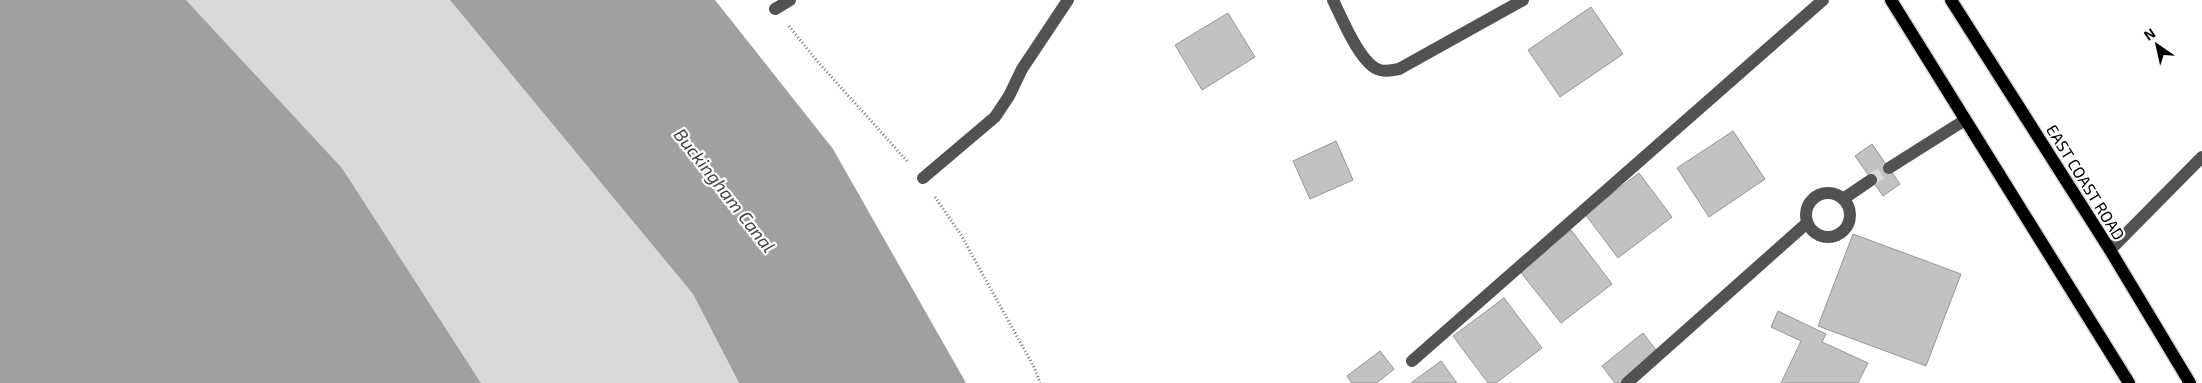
<svg xmlns="http://www.w3.org/2000/svg" width="2202" height="383" font-family="'Exo 2',sans-serif">
<style>
.green{fill:#d9d9d9}
.water{fill:#a0a0a0}
.building{fill:#c2c2c2;stroke:#969696}
.lines{fill:none;stroke-linecap:round;stroke-linejoin:round}
.minor-tunnel{stroke:#d9d9d9;stroke-width:12;stroke-dasharray:12 6;stroke-linecap:butt}
.major-casing{stroke:#dbdbdb;stroke-width:15}
.path{stroke:#747474;stroke-width:3;stroke-dasharray:1 2.5;stroke-linecap:butt}
.minor{stroke:#525252;stroke-width:12}
.major{stroke:#000;stroke-width:12}
.labels{text-anchor:middle;dominant-baseline:central;stroke-width:4.5;stroke-linejoin:round;paint-order:stroke}
.street-label{font-size:16px;fill:#000;stroke:#fff}
.water-label{font-size:18px;font-style:italic;fill:#414141;stroke:#fff}
</style>
<rect width="100%" height="100%" fill="#fff"/>
<path class="green" d="M186 0H450L693 294 739 383H481L342 168Z"/>
<path class="water" d="M0 0H186L342 168 481 383H0Z
M450 0H715L833 149 966 383H739L693 294Z"/>
<path class="building" d="M1591 7 1623 54 1560 97 1528 50Z
M1228 13 1255 57 1202 90 1175 45Z
M1733 131 1765 179 1709 217 1677 168Z
M1336 141 1353 180 1310 199 1293 161Z
M1872 144 1900 184 1883 196 1855 156Z
M1639 173 1672 217 1618 258 1585 214Z
M1571 230 1612 284 1561 323 1519 270Z
M1853 234 1961 274 1926 366 1818 326Z
M1504 298 1542 348 1496 383H1488L1453 336Z
M1778 311 1826 334 1822 342 1868 363 1858 383H1781L1801 341 1771 327Z
M1643 333 1659 354 1622 383H1615L1602 366Z
M1380 351 1394 369 1377 383H1352L1347 376Z
M1441 361 1457 383H1411Z"/>
<g class="lines">
<path class="minor-tunnel" d="M1871 180 1889 168"/>
<defs>
<path id="major" d="M1891 0 2129 383
M1951 0 2110 250 2190 383"/>
</defs>
<use href="#major" class="major-casing"/>
<path class="path" d="M789 26 817 61 908 162
M935 197 961 235 1035 369 1040 383"/>
<path class="minor" d="M1333 0C1341 16 1361 66 1380 70 1385 72 1393 70 1399 69L1523 0
M775 9 790 0
M1889 168 1965 120
M923 178 995 117 1009 96 1022 69 1068 0
M1806 215a22 22 0 1 1 44 0a22 22 0 1 1-44 0Z
M1843 199 1871 180
M2110 250 2202 157
M1412 361 1823 0
M1627 383 1807 223"/>
<use href="#major" class="major"/>
</g>
<g class="labels">
<g class="street-label">
<text transform="translate(2086 182) rotate(58)">EAST COAST ROAD</text>
</g>
<g class="water-label">
<text transform="translate(725 190) rotate(52)">Buckingham Canal</text>
</g>
</g>
<g transform="translate(2157 45) rotate(326)" stroke="#ffffff" stroke-width="4" paint-order="stroke">
<path d="M0-4L9 19L0 12L-9 19Z" fill="#000000"/>
<text y="-8" font-size="14" font-weight="bold" text-anchor="middle" fill="#000000">N</text>
</g>
</svg>
